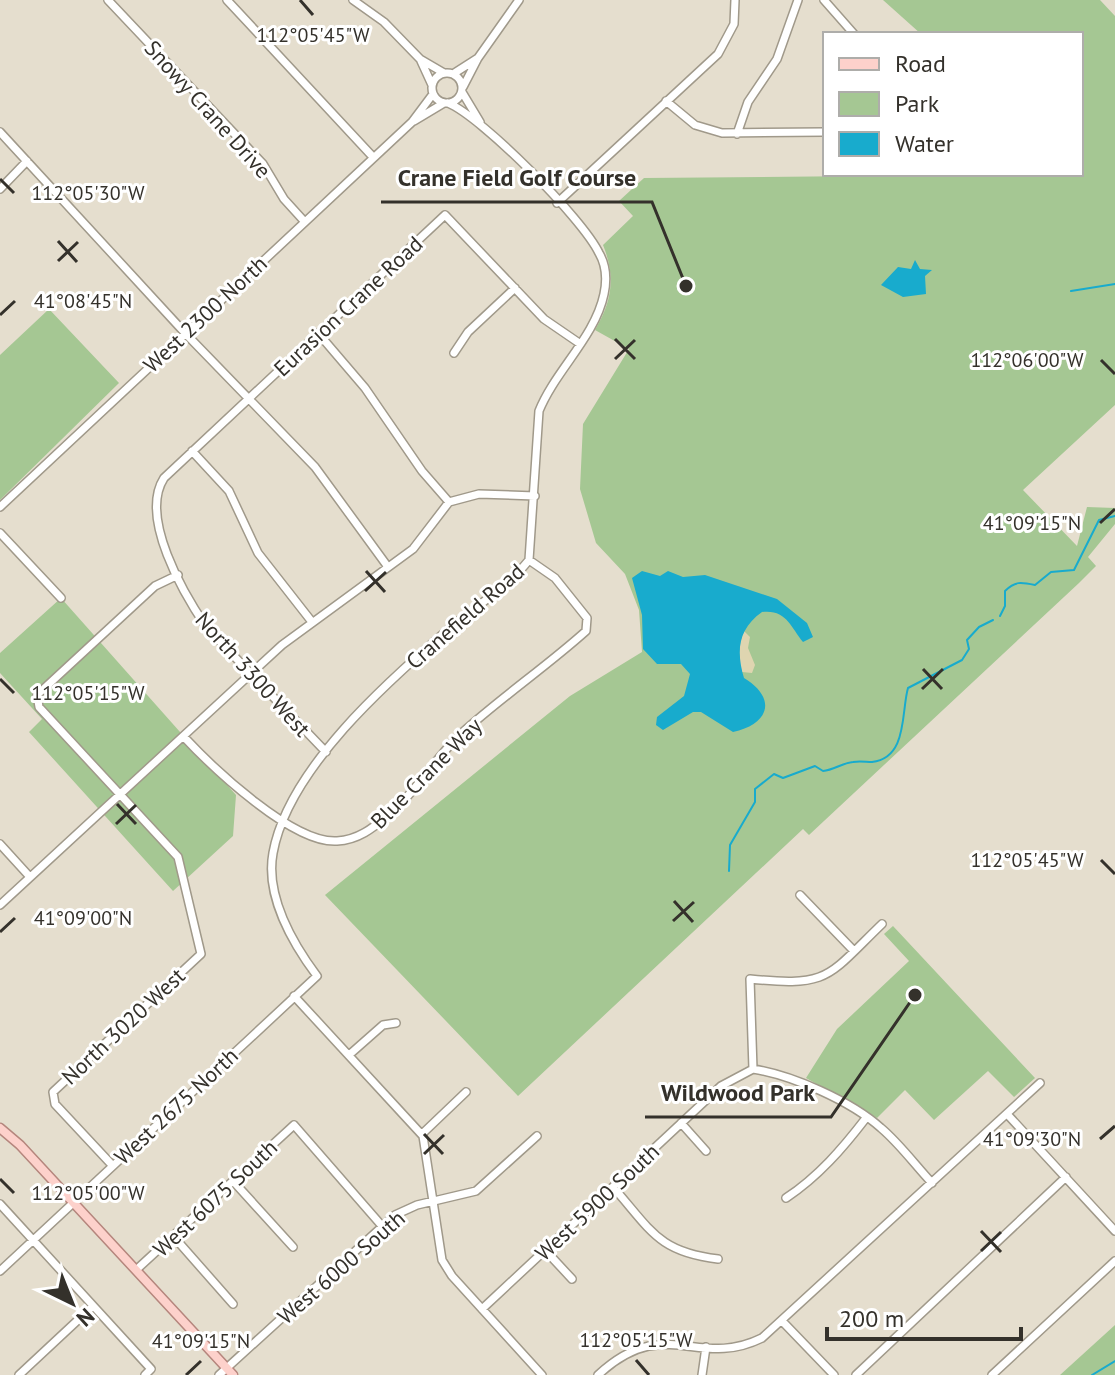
<svg xmlns="http://www.w3.org/2000/svg" width="1115" height="1375" font-family="'PT Sans',sans-serif">
<style>
.green{fill:#a5c793}
.sand{fill:#dfd5b0}
.water{fill:#18abcd}
.lines{fill:none;stroke-linecap:round;stroke-linejoin:round}
.stream{stroke:#18abcd;stroke-width:2}
.minor-casing{stroke:#a0998a;stroke-width:10}
.major-casing{stroke:#b5867d;stroke-width:11}
.minor{stroke:#fff;stroke-width:7}
.major{stroke:#fdd1cb;stroke-width:8}
.ticks{fill:none;stroke:#34312b;stroke-width:3}
.labels{text-anchor:middle;dominant-baseline:central;stroke-width:6;stroke-linejoin:round;paint-order:stroke}
.street-label{font-size:22px;fill:#34312b;stroke:#fff}
.ticks-label{font-size:20px;text-anchor:middle;fill:#34312b;stroke:#fff;stroke-width:6;stroke-linejoin:round;paint-order:stroke}
.leader{fill:none;stroke:#34312b;stroke-width:3}
.callout-dot{fill:#34312b;stroke:#fff;stroke-width:3}
.callout-label{font-size:24px;text-anchor:middle;font-weight:bold;fill:#34312b;stroke:#fff;stroke-width:6;stroke-linejoin:round;paint-order:stroke}
</style>
<rect width="100%" height="100%" fill="#e5dece"/>
<path class="green" d="M883 0H1100L1115 16V405L1023 490 1077 546 1087 507 1115 508V524L1088 557 1096 566 1079 583 809 835 803 829 518 1096 325 895 570 696 642 652 639 610 625 574 596 543 580 489 583 424 629 349 595 330C612 301 616 277 603 245L633 216 619 201 644 178 1081 174V34H921Z
M49 309 119 383 0 500V355Z
M61 598 236 795 233 836 173 891 29 732 42 719 0 673V653Z
M893 926 1035 1078 1014 1097 988 1071 934 1120 905 1090 877 1118 806 1078 837 1029 909 961 884 934Z
M1115 1325V1375H1060Z"/>
<path class="sand" d="M744 631 750 637 748 648 755 665 752 673 742 672C738 658 738 645 744 631Z"/>
<path class="water" d="M915 260 920 269 932 270 925 276 926 294 903 297 881 285 898 267 911 269Z
M642 571 660 576 668 571 683 577 705 575 777 599 807 623 813 637 803 642C791 627 786 609 762 612 738 629 736 651 744 678 777 698 770 724 733 732L701 712H693L663 730 656 725 657 717 684 696 690 674 681 664H657L643 649 642 615 632 578Z"/>
<g class="lines">
<path class="stream" d="M1071 291 1115 284
M1000 616 1005 606V591C1015 581 1021 582 1035 585L1051 572 1074 570 1099 520 1115 516
M729 871 730 845 755 802V789L774 774 783 778 815 766 823 771C834 770 842 763 853 762 860 761 866 762 872 762 908 758 901 712 908 688L962 660 969 649 967 640 979 627 993 620
M1092 1375 1115 1361"/>
<defs>
<path id="minor" d="M108 0 263 164 284 199 304 221
M227 0 373 157
M353 0 384 22 420 59 444 73
M824 0 854 34
M421 61 432 85
M432 88a15 15 0 1 1 30 0a15 15 0 1 1-30 0Z
M453 74 478 58 519 0
M463 87 478 58
M462 92 480 122
M666 101 695 125 722 133 825 132
M414 121 444 103
M0 132 185 333 315 467 388 567
M737 134 748 102 777 59 798 0
M0 189 27 161
M557 203 718 54 734 24 735 0
M318 333 365 388 422 471 449 502
M454 353 468 332 515 288
M192 451 229 491 258 553 312 622
M0 507 412 122 433 94
M0 533 61 598
M184 737C213 768 293 844 337 841 359 840 374 827 390 814 418 790 436 756 463 732 503 696 547 666 586 631L587 618 555 578 529 560
M326 752 207 628C183 593 139 517 164 478L445 215 544 319 579 343
M0 844 30 877
M800 895 854 951
M0 905 282 645 413 549 449 502 479 494 535 496
M882 924C827 977 830 987 750 979L753 1069C792 1075 851 1101 881 1128 900 1144 915 1165 932 1183
M294 996 423 1136 442 1260 452 1276 542 1375
M349 1055 383 1025 396 1023
M1007 1114 1115 1231
M681 1123 706 1151
M422 1134 466 1092
M112 1165 55 1104 53 1092 201 954 178 857 39 707 37 695 155 586 178 575
M233 1181 293 1247
M613 1187C651 1230 658 1252 718 1259
M786 1198C818 1177 843 1148 866 1118
M0 1204 151 1369 145 1375
M174 1237 233 1304
M545 1250 572 1279
M136 1270 294 1125 382 1226
M0 1271 317 976C293 944 265 896 273 853 288 769 388 681 451 627 477 605 507 588 529 560L539 411C555 371 595 337 604 294 607 280 606 265 599 253 583 219 482 117 448 103
M482 1309 721 1086 753 1069
M783 1322 834 1375
M19 1375 93 1306
M219 1375 395 1215 417 1205 476 1191 537 1136
M598 1375C665 1313 697 1370 762 1338L1040 1083
M702 1375 706 1347
M856 1375 1066 1177
M992 1375 1115 1261"/>
<path id="major" d="M0 1128 20 1145 233 1375"/>
</defs>
<use href="#minor" class="minor-casing"/>
<use href="#major" class="major-casing"/>
<use href="#minor" class="minor"/>
<use href="#major" class="major"/>
</g>
<path class="ticks" d="M300 0 313 15M0 179 14 193M58 241 77 262M58 261 78 242M0 315 15 301M615 339 635 359M615 359 635 340M1101 360 1115 374M1100 523 1115 509M366 571 385 592M365 591 386 572M923 669 942 689M0 679 14 693M922 689 943 669M117 804 136 824M116 824 136 805M1101 860 1115 874M674 901 693 922M673 921 694 902M0 932 15 918M424 1134 443 1154M1100 1139 1115 1126M424 1154 444 1135M0 1179 14 1193M981 1231 1001 1252M981 1251 1001 1232M636 1360 649 1375M186 1375 201 1361"/>
<g class="labels">
<g class="street-label">
<text transform="translate(208 109) rotate(48)">Snowy Crane Drive</text>
<text transform="translate(348 306) rotate(-43)">Eurasion Crane Road</text>
<text transform="translate(205 314) rotate(-43)">West 2300 North</text>
<text transform="translate(465 616) rotate(-41)">Cranefield Road</text>
<text transform="translate(253 674) rotate(48)">North 3300 West</text>
<text transform="translate(426 773) rotate(-45)">Blue Crane Way</text>
<text transform="translate(123 1026) rotate(-43)">North 3020 West</text>
<text transform="translate(176 1106) rotate(-43)">West 2675 North</text>
<text transform="translate(215 1198) rotate(-43)">West 6075 South</text>
<text transform="translate(597 1202) rotate(-43)">West 5900 South</text>
<text transform="translate(341 1267) rotate(-41)">West 6000 South</text>
</g>
</g>
<g class="ticks-label">
<text x="313" y="42">112°05'45"W</text>
<text x="88" y="200">112°05'30"W</text>
<text x="83" y="308">41°08'45"N</text>
<text x="1027" y="367">112°06'00"W</text>
<text x="1032" y="530">41°09'15"N</text>
<text x="88" y="700">112°05'15"W</text>
<text x="1027" y="867">112°05'45"W</text>
<text x="83" y="925">41°09'00"N</text>
<text x="1032" y="1146">41°09'30"N</text>
<text x="88" y="1200">112°05'00"W</text>
<text x="636" y="1347">112°05'15"W</text>
<text x="201" y="1348">41°09'15"N</text>
</g>
<path class="leader" d="M686 286L652 202H381M915 995L831 1117H645"/>
<g class="callout-dot">
<circle cx="686" cy="286" r="8"/>
<circle cx="915" cy="995" r="8"/>
</g>
<g class="callout-label">
<text x="517" y="186">Crane Field Golf Course</text>
<text x="738" y="1101">Wildwood Park</text>
</g>
<rect x="823" y="32" width="260" height="144" fill="#ffffff" stroke="#aeadaa" stroke-width="2"/>
<rect x="839" y="58" width="40" height="12" fill="#fdd1cb" stroke="#aeadaa" stroke-width="2"/>
<text x="895" y="72" font-size="24" fill="#34312b">Road</text>
<rect x="839" y="92" width="40" height="24" fill="#a5c793" stroke="#aeadaa" stroke-width="2"/>
<text x="895" y="112" font-size="24" fill="#34312b">Park</text>
<rect x="839" y="132" width="40" height="24" fill="#18abcd" stroke="#aeadaa" stroke-width="2"/>
<text x="895" y="152" font-size="24" fill="#34312b">Water</text>
<g transform="translate(72 1303) rotate(137)" stroke="#ffffff" stroke-width="6" paint-order="stroke">
<path d="M0-6L14 30L0 20L-14 30Z" fill="#34312b"/>
<text y="-12" font-size="22" font-weight="bold" text-anchor="middle" fill="#34312b">N</text>
</g>
<path d="M827 1327v12h194v-12" fill="none" stroke="#34312b" stroke-width="4"/>
<text x="839" y="1327" font-size="24" fill="#34312b" stroke="#ffffff" stroke-width="6" paint-order="stroke">200 m</text>
</svg>
